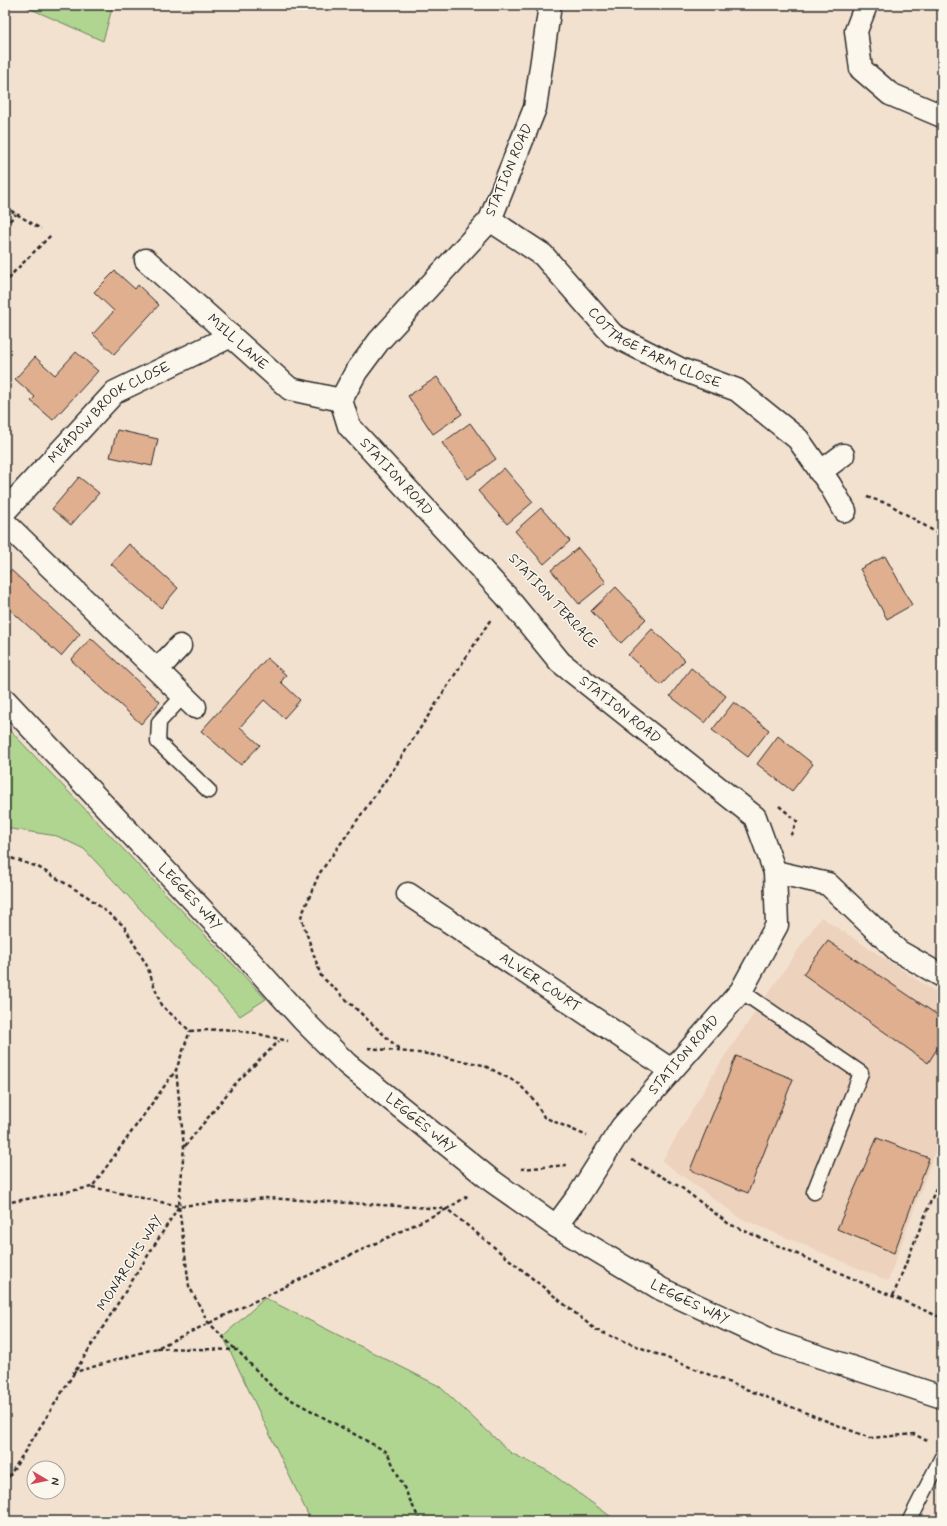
<svg xmlns="http://www.w3.org/2000/svg" width="947" height="1526" font-family="Mynerve,sans-serif">
<style>
.built{fill:#edd2bd}
.green{fill:#b0d591;stroke:#6e805e}
.building{fill:#dfaf90;stroke:#2b2b2b}
.lines{fill:none;stroke-linecap:round;stroke-linejoin:round}
.service-casing{stroke:#2b2b2b;stroke-width:17}
.minor-casing{stroke:#2b2b2b;stroke-width:25}
.tertiary-casing{stroke:#2b2b2b;stroke-width:25}
.path{stroke:#2b2b2b;stroke-width:2.5;stroke-dasharray:4 3;stroke-linecap:butt}
.service{stroke:#fbf7ec;stroke-width:14}
.minor{stroke:#fbf7ec;stroke-width:22}
.tertiary{stroke:#fbf7ec;stroke-width:22}
.labels{text-anchor:middle;dominant-baseline:central;stroke-width:3;stroke-linejoin:round;paint-order:stroke}
.street-label{font-size:14px;fill:#2b2b2b;stroke:#fbf7ec}
</style>
<rect width="100%" height="100%" fill="#f3e1d0"/>
<filter id="ink" filterUnits="userSpaceOnUse"><feTurbulence type="fractalNoise" baseFrequency=".025" numOctaves="2"/><feDisplacementMap in="SourceGraphic" scale="8" xChannelSelector="R" yChannelSelector="G"/><feConvolveMatrix kernelMatrix="1 2 1 2 8 2 1 2 1" color-interpolation-filters="sRGB"/></filter>
<g filter="url(#ink)">
<path class="built" d="M821 917 942 996V1133L888 1281 740 1218 662 1161 722 1060Z"/>
<path class="green" d="M22 5H113L103 41Z
M5 725 266 999 240 1016 84 849 57 836 5 828Z
M265 1298 439 1386 511 1453 548 1471 617 1521H311L223 1336Z"/>
<path class="building" d="M115 271 135 289 138 285 159 305 114 354 93 334 114 311 94 292Z
M76 352 98 371 53 420 31 401 35 397 15 379 35 357 55 375Z
M437 377 462 414 433 434 408 396Z
M470 423 496 459 468 479 442 443Z
M117 430 158 439 152 466 110 457Z
M504 468 533 502 507 524 478 491Z
M79 477 99 493 71 525 52 509Z
M541 508 570 541 544 564 515 531Z
M129 544 178 588 161 608 111 564Z
M578 548 606 582 579 604 551 570Z
M885 556 912 605 887 619 860 569Z
M11 570 80 634 61 656 5 605V577Z
M616 587 646 619 621 643 591 611Z
M652 629 685 660 661 685 628 655Z
M91 638 160 702 141 724 71 660Z
M267 658 286 675 281 682 300 700 284 718 264 700 240 727 260 745 241 765 201 731Z
M691 668 726 696 705 723 670 696Z
M734 702 769 730 748 757 712 730Z
M778 736 813 764 792 791 757 764Z
M828 941 942 1018V1041L928 1063 803 974Z
M736 1056 793 1079 748 1193 690 1170Z
M877 1138 929 1158 894 1253 837 1229Z"/>
<g class="lines">
<defs>
<path id="service" d="M184 695 159 722 158 742 209 791
M741 991 861 1073 814 1192
M911 1521 910 1520 942 1457"/>
<g id="minor">
<path id="s1" d="M550 5 535 108 490 220 379 341 356 372 341 400 349 426 506 596 560 662 755 817 775 872 777 925 741 991 622 1127 579 1195 556 1226"/>
<path d="M866 5 856 31 861 69 890 94 942 116"/>
<path id="s2" d="M490 220 543 255 613 335 680 369 737 390 798 439 830 485 845 511"/>
<path id="s3" d="M146 260 290 389 341 400"/>
<path d="M820 472 843 455"/>
<path id="s4" d="M5 511 115 392 231 336"/>
<path d="M5 523 195 707"/>
<path d="M158 669 180 646"/>
<path d="M775 872 828 884 898 951 942 976"/>
<path id="s5" d="M408 894 671 1070"/>
</g>
<g id="tertiary">
<path id="s6" d="M5 700 240 950 303 1020 347 1064 492 1181 556 1226 661 1289 775 1342 942 1397"/>
</g>
</defs>
<use href="#service" class="service-casing"/>
<use href="#minor" class="minor-casing"/>
<use href="#tertiary" class="tertiary-casing"/>
<path class="path" d="M5 207 41 229
M5 226 16 214
M5 285 14 272 51 235
M867 497 889 504 942 536
M779 806 797 821 790 837
M5 856 38 867 88 897 124 926 147 966 161 1005 190 1031 224 1029 254 1033 288 1041
M368 1048 428 1054 483 1065 518 1083 534 1100 544 1117 587 1136
M399 1049 321 976 301 917 319 874 395 767 491 619
M185 1146 236 1083 279 1041
M632 1160 682 1188 729 1224 942 1318
M521 1169 567 1165
M92 1187 179 1206 266 1198 447 1209 469 1195
M5 1203 92 1187 176 1070
M179 1207 189 1286 208 1322 236 1350
M893 1296 942 1173
M157 1348 237 1350 277 1392 387 1452 420 1521
M72 1373 157 1348 447 1209 596 1330 870 1438 914 1434 927 1441
M5 1483 179 1206 184 1147 176 1070 190 1031"/>
<use href="#service" class="service"/>
<use href="#minor" class="minor"/>
<use href="#tertiary" class="tertiary"/>
</g>
</g>
<g class="labels">
<g class="street-label">
<text transform="translate(509 170) rotate(-67)">STATION ROAD</text>
<text stroke="none"><textPath href="#s3" startOffset="123">MILL LANE</textPath></text>
<text stroke="none"><textPath href="#s2" startOffset="212">COTTAGE FARM CLOSE</textPath></text>
<text stroke="none"><textPath href="#s4" startOffset="145">MEADOW BROOK CLOSE</textPath></text>
<text stroke="none"><textPath href="#s1" startOffset="556">STATION ROAD</textPath></text>
<text transform="translate(553 601) rotate(47)">STATION TERRACE</text>
<text stroke="none"><textPath href="#s1" startOffset="880">STATION ROAD</textPath></text>
<text stroke="none"><textPath href="#s6" startOffset="270">LEGGES WAY</textPath></text>
<text stroke="none"><textPath href="#s5" startOffset="159">ALVER COURT</textPath></text>
<text transform="translate(684 1055) rotate(-49)">STATION ROAD</text>
<text stroke="none"><textPath href="#s6" startOffset="594">LEGGES WAY</textPath></text>
<text transform="translate(130 1263) rotate(-58)">MONARCH'S WAY</text>
<text stroke="none"><textPath href="#s6" startOffset="918">LEGGES WAY</textPath></text>
</g>
</g>
<rect width="947" height="1526" fill="none" stroke="#fbf7ec" stroke-width="20"/>
<rect x="10" y="10" width="927" height="1506" fill="none" stroke="#2b2b2b" stroke-width="1.5" filter="url(#ink)"/>
<g transform="translate(46 1480) rotate(99)"><circle r="19" fill="#fbf7ec" stroke="#a8a59f"/>
<path d="M0-3L7 15L0 10L-7 15Z" fill="#d1495b"/>
<text y="-6" font-size="11" font-weight="bold" text-anchor="middle" fill="#2b2b2b">N</text>
</g>
</svg>
